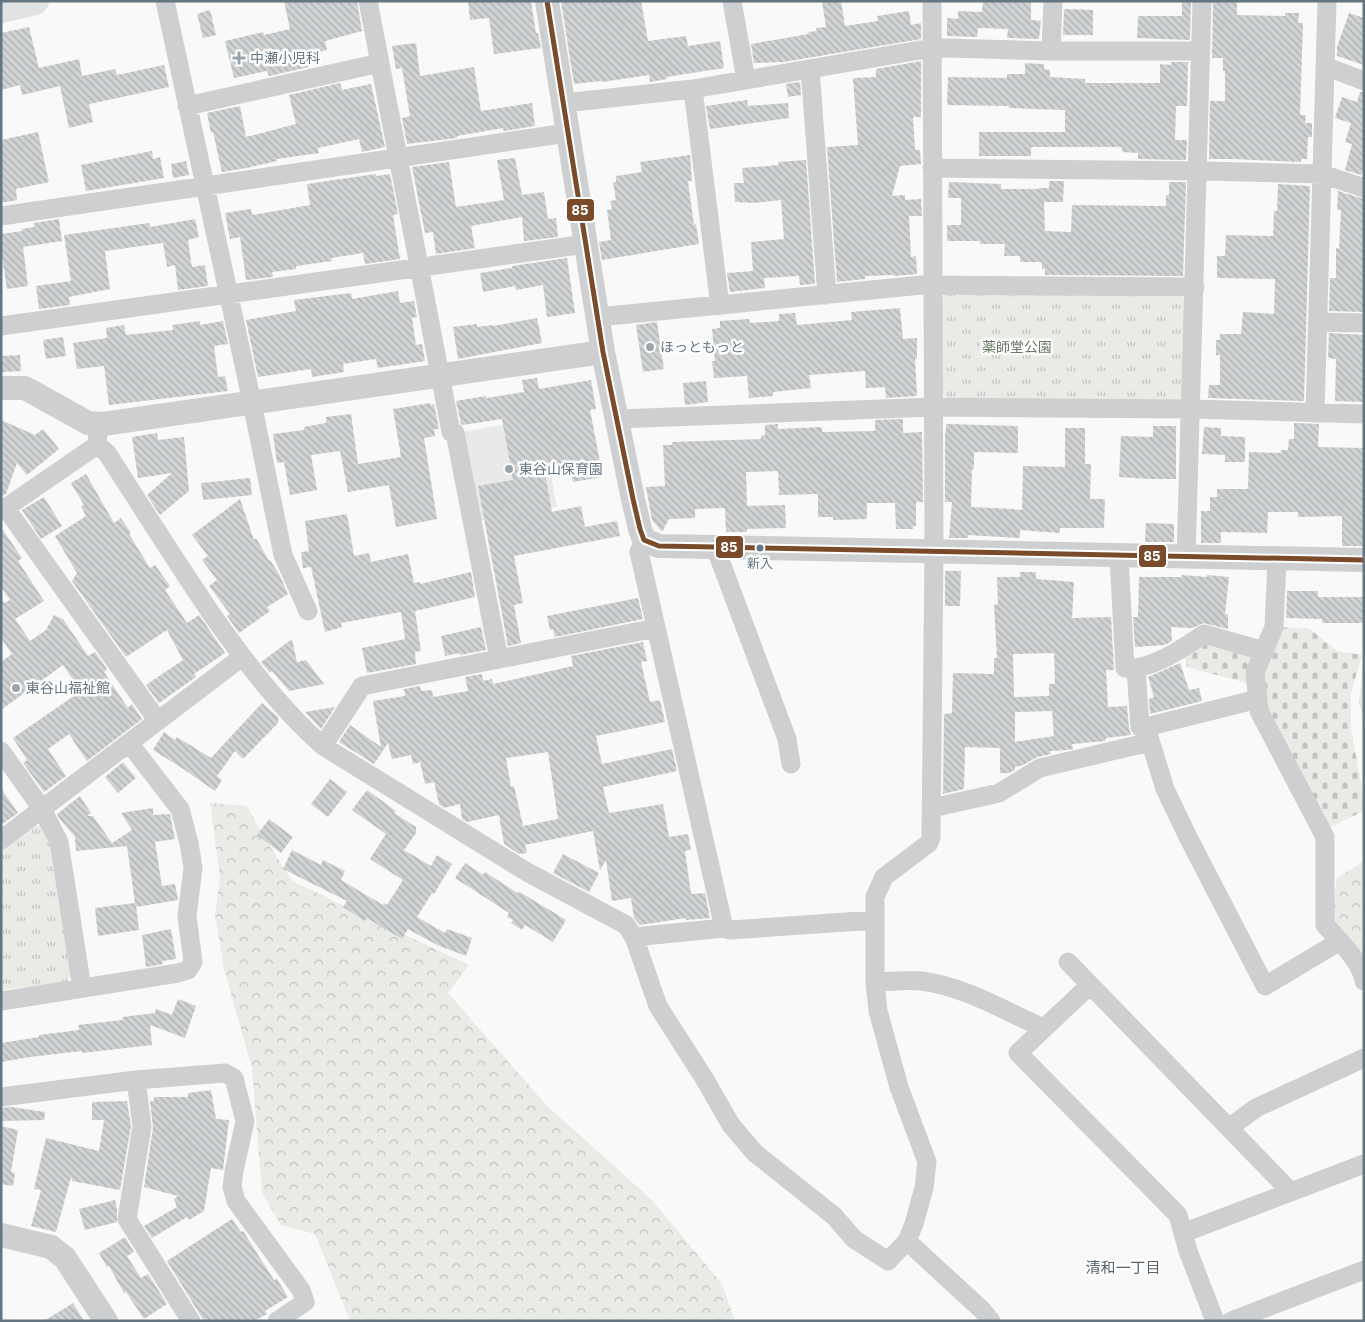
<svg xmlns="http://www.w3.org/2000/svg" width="1365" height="1322" font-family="'IBM Plex Sans','Noto Sans JP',sans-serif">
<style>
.built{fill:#e8e9e9}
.forest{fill:url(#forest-crowns)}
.cemetery{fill:url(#cemetery-stones)}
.park{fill:url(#park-tufts)}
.building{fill:url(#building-back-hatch);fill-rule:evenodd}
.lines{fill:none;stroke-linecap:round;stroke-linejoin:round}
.minor{stroke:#cecfd0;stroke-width:19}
.tertiary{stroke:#cecfd0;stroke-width:24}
.primary{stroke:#e1e2e2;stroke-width:28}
.bus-1-casing{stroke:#fff;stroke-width:9}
.bus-1{stroke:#7a4b2a;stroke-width:5}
.poi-dot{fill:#99a4ac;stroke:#fff;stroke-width:2}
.bus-dot{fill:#657683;stroke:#fff;stroke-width:2}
.labels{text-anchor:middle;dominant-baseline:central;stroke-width:5;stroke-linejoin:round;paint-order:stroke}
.bus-label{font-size:13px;fill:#657683;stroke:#fff}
.poi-label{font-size:14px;fill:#657683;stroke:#fff;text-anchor:start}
.park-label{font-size:14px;fill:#687a64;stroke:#fff}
.neighbourhood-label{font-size:15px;fill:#57646e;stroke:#fff}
.line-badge{stroke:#fff;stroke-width:2}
.badge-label{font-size:14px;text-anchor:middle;font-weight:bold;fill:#fff}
</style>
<defs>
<pattern id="forest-crowns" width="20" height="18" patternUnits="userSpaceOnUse" patternTransform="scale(1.25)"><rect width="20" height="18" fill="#e8ebe6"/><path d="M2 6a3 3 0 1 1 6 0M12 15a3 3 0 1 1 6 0" fill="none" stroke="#c0c3c0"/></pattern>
<pattern id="cemetery-stones" width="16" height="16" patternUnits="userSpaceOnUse" patternTransform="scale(1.25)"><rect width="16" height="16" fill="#e8ebe6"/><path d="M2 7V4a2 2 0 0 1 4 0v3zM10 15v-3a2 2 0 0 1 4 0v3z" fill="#c0c3c0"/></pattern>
<pattern id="park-tufts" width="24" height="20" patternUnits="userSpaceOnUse" patternTransform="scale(1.25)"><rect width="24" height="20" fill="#e8ebe6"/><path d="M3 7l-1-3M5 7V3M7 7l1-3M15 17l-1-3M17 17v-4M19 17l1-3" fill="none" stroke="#c0c3c0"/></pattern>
<pattern id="building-back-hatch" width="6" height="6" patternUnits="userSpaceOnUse" patternTransform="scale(1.25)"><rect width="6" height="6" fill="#d0d2d3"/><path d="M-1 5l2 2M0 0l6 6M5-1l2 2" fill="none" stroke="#acafb1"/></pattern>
</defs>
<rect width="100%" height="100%" fill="#f9f9f9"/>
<path class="built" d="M540 418 557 507 478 521 462 432Z"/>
<path class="forest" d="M1364 657V727L1359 701Z
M210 803 247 806 264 837 292 881 469 965 448 993 547 1106 651 1199 722 1284 735 1321H350L315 1234 281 1225 262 1193 252 1068 224 969 215 914 220 878Z
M1364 861V959L1330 922 1337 878Z"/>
<path class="cemetery" d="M1281 627 1310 629 1337 651 1362 655 1351 693V729L1364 799V811L1324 830 1269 712 1262 687 1187 667 1184 652 1205 638 1269 654Z"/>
<path class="park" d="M948 291 1181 297 1187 301 1183 399 1180 404 949 399 942 395V298Z
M34 824 45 828 51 836 73 974 66 982 1 990V850Z"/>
<path class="building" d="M284 1H357L362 31 325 41 327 50 306 55 309 67 269 76 267 71 234 78 225 41 263 32 264 35 290 29Z
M468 1H531L536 33H538L541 48 494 54 489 18 470 20Z
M561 1H641L648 41 686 36 688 46 720 41 724 68 666 77 667 79 650 82 649 75 602 82 601 81 574 84Z
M822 1H841L845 26 878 21 877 16 909 11 911 25 921 23V39L783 62 754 63 751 44 809 34 808 32 817 31 816 28 826 27Z
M983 1H1031V20L1041 21 1039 39 1007 38 1008 29 978 28 977 37 947 36V18L958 19V11L982 12Z
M1182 1H1191L1190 40 1137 38 1138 16H1182Z
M1213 1H1237V15L1285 16V13H1299L1298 23H1303L1300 115H1306L1305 123H1312V137H1308L1307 159H1301V162L1233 159H1209L1210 101H1225V71H1223V58H1212Z
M1064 9 1093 10V35H1063Z
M210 10 216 35 203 38 197 14Z
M1349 13 1364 18V65L1337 56V47Z
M29 27 39 68 79 59 82 76 115 69 117 75 164 65 169 87 89 104 93 122 69 128 60 86 22 95 20 85 1 90V33Z
M416 43 420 76 474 67 481 111 532 103 535 126 504 131 503 128 457 136V138L407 144 402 118 410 116 402 68 396 69 392 46Z
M921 61V117H913L915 150H920L921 164 900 166 892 196 905 195V200L921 199 922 216H909L911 257 916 256 917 274 894 276V275L865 276V279L837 282 827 147 858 145 853 78 876 77V69Z
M1171 62H1188L1187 106H1176L1175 140H1187L1186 160 1138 159V153L1122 152V147H1031V156H979V132H1065V110L1009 108V106L947 105 948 77 1007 78V74H1025V63L1044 64V69L1050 70V77L1085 79V83H1160V64L1171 65Z
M800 82 801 95 788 97 786 84Z
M340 83 342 90 371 84 385 147 362 152 359 139 318 148 319 153 277 159V161L247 168 222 172 213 132 211 133 207 113 240 106 246 137 296 124 289 95Z
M1360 92H1364V166L1361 175 1345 170 1352 144 1345 142 1351 123 1335 118 1342 97 1357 102Z
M747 100 748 106 788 103 789 118 710 129 706 106Z
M38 132 49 182 16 189 17 200 1 203V140Z
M152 151 153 159 160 157 164 178 86 191 81 165Z
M690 155 692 181H688L694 225 696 224 699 244 602 260 599 242 611 240 607 210 612 209 610 201 616 200 613 182H616V176L642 172 640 162Z
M515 158 522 195 544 192 548 219 556 218 558 237 524 241 522 217 471 226 475 248 436 254 433 232 425 233 412 167 449 162 456 207 504 200 497 160Z
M806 160 815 284 800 285 799 276 764 278 765 288 730 292 727 273 753 271 751 242 784 239 781 200 754 203 735 202 734 183H744L742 168 779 165 778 162Z
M186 161 189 175 173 178 171 164Z
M376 174V176L390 174 398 214 393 215 400 259 365 264 363 253 331 258 332 261 296 266V269L272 272 273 277 246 280 240 237 230 239 225 213 251 209 252 215 310 205 307 184Z
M1049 181H1064L1063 202H1044L1045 231 1071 232 1072 205 1166 206V195H1169V182H1186L1183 276 1045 275V269H1042V262H1020V256H1004L1005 244H980V241H947V225H961V198H948L949 182 1001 184V189H1039V188H1049Z
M1278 184 1310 186 1304 401 1208 398 1209 385H1220V355H1216V340H1220V334H1241L1243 312 1274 314 1275 279 1217 278V256H1225L1226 235 1273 236 1274 211H1277Z
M1338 191 1364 199V312L1329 311 1330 278H1336V248L1339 249 1341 210H1337Z
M59 219 62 241 23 247 28 286 7 289 1 249V234L22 231V229L34 227V223Z
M195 219 199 237 188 240 192 267 205 265 208 286 178 290 175 265 167 267 163 243 105 251 110 289 69 297 70 305 39 309 36 286 71 281 64 235 149 223 150 227Z
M567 258 575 313 547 317 543 285 516 290 515 286 483 292 480 273 512 268V266Z
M398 291 400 303 414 301 417 317 412 318 416 345 422 344 425 361 378 368 376 359 343 364 344 372 312 377 311 369 258 377 246 320 296 311 294 300 351 293 352 299Z
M900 308 903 339 917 338V359H915L917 396 886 398 885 387 866 388 865 371 809 375 811 388 773 392V396L749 398 747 376 714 378 712 361H715L712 329 720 328V321L749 319 750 323 779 321V314L795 313 797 325 852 320 851 312Z
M537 318 542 343 458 359 453 327 477 324V327L493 325V326Z
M200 321V325L223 321 228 344 214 346 218 377 225 376 228 391 109 405 104 366 77 369 73 343 107 338 106 328 124 325 126 335 173 330 172 325Z
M657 322 664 369 643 372 636 325Z
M1329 333 1364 335V402L1335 401 1336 359 1328 358Z
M63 337 66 356 46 359 43 340Z
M20 355 21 371 1 372V356Z
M537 378 539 389 591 380 596 409 590 410 603 477 573 482 570 469 545 474 552 512 581 506 585 527 617 521 620 536 514 556 523 603 514 605 521 643 508 646 478 486 513 480 502 419 463 425 461 424 456 401 486 396V398L524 392 522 380Z
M706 381 708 402 685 405 683 383Z
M430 403 431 405 434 404 439 429H434L435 436 424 438 437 519 396 527 389 485 348 492 340 451 311 455 317 490 290 495 284 462 277 463 273 434 304 430V427L326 423V417L351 414 358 464 401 457 393 409Z
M903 419V433L922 432 923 502H916V526H913V529H896L895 503H867V519L833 520V517H818V494L779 495 778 471 746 472 747 506 785 505 786 528 747 529V532H726L725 508 695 509V518L669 519 662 532 652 520 646 487 665 486 663 445H672V442L761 439V436L765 435V425L778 424V429L822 427V432L875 431V420Z
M1 420 35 435 43 429 59 449 27 475 17 463 6 494 1 497Z
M1294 423 1319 424 1318 447 1364 448V546H1342V516L1298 517V512H1268L1267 533 1221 532V543H1201V511H1210V497H1217V489H1248L1249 452 1281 453V450H1288L1289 439H1294Z
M946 424 1018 426V453L974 452V469H972L971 507 1012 509 1022 510 1023 466 1065 467V428H1085V464H1091L1090 499H1105L1104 528H1060V533L1020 530V538L968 535V538H949L952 502H945V431H946Z
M1153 426H1176V479H1149L1119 477 1121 436 1153 437Z
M1204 427 1221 428V436L1245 437V462H1225V455L1202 454Z
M157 433 158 440 184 437 189 491 160 515 147 495 172 473 138 478 132 437Z
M86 474 114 523 121 518 131 533 129 534 150 568 155 565 170 586 165 590 187 623 199 615 225 653 194 674 196 677 159 703 146 685 183 660 167 630 126 657 72 581 77 573 55 536 86 516 81 506 84 505 71 483Z
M250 478 252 495 203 500 201 483Z
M44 497 62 526 41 539 22 510Z
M240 499 254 540 256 538 269 561 270 560 279 574 288 594 267 607 270 611 239 633 227 616 230 614 209 586 217 580 202 560 208 556 192 535Z
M347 514 354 556 369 553 371 562 408 554 414 583 420 582V584L471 572 475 597 415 611 421 651 415 652 416 664 367 673 362 648 405 639 401 612 341 623 342 627 325 632 311 567 303 568 301 552 309 551 305 521Z
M1146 523 1174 524V542H1145Z
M1 527 22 558 18 561 44 601 15 619 30 641 46 630 54 615 63 619 88 656 95 652 107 669 104 672 128 708 132 704 142 719 87 761 69 734 48 749 66 776 44 792 23 763 27 760 13 738 81 691 63 665 1 710V662L12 654 1 638V599L4 603 10 600 1 587Z
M945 571H961L960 606H945Z
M1020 572H1036V579L1074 582 1072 618 1111 617 1114 670H1106L1108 707 1127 706 1129 728 1131 735 1106 738 1105 741 1072 744 1073 749 1067 750 1050 751 1051 754 1037 757 1023 765 1015 767V770L1009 773H1000V748L965 747 964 789 943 794 944 714 952 713 953 673 994 674V658H997L994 605 998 604 997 577H1020ZM1054 653 1055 684H1049V696L1014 697 1013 654ZM1052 711 1054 736 1015 742V712Z
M1182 575 1207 577V575L1229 577 1225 614H1228V629L1203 623 1193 628 1171 627 1172 641 1165 645 1135 647 1133 617H1138L1139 577H1182Z
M1287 591H1318V597H1364V623H1322V619L1286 618Z
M638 598 643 619 555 637 553 629 550 630 547 616Z
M481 627 486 650 460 655V653L445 656 441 636Z
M292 639 297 662 306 660 324 684 289 691 272 671 270 673 261 662Z
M643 642 647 661 641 662 650 702 660 700 665 722 596 736 602 764 672 749 677 771 603 787 609 813 663 804 669 837 688 834 691 850 685 851 691 894 705 893 710 918 686 920V918L640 925 634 918 631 898 612 901 606 860 600 870 593 831 525 845 527 853 519 854 504 844 499 815 467 822 462 819 460 804 444 808 439 804 434 782 425 784 420 762 413 764 411 755 392 759 388 743 374 764 339 742 350 725 381 747 373 701 405 696 404 689 420 686 421 691 432 690 433 697 468 691 465 677 482 674 483 681 492 679 493 684 573 666 571 656ZM548 752 558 819 523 826 514 786 511 787 506 758Z
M1180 663 1189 690 1199 688 1202 701 1150 714 1149 699 1154 697 1148 677Z
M262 703 278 717V723L243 759 235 751 217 776 222 780 215 791 182 768 153 750 164 732 175 740 177 737 211 758Z
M335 707 321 729 305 712Z
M123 762 136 778 118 793 105 777Z
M330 779 347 792 328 817 311 804Z
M1 788 18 813 1 825Z
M367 790 396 811 394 813 416 827V833L404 850 431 866 437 855 452 864 434 894 432 893 417 917 445 933 447 929 472 938 466 956 437 945 408 929 402 939 367 918 365 921 343 907 347 901 283 869 292 850 321 865 323 860 345 871 341 880 383 905 384 903 387 905 403 880 370 859 386 834 352 810Z
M80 796 91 813 87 816H93L112 843 132 830 121 813 153 808V815L170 814 175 839 155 842 162 886 175 884 178 900 136 907V905L139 930 98 936 95 908 135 903 127 846 76 851 75 837 59 818 57 814Z
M269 819 293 837 281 853 257 835Z
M563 854 599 873 589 892 553 873Z
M465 863 483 875 485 872 519 894 518 891 566 920 553 942 525 925 522 930 511 923 513 920 507 917 509 913 455 878Z
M171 929 176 959 162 961 163 964 146 967 142 935Z
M178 999 196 1006 185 1038 150 1025 152 1045 82 1053V1051L30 1057 1 1062V1043L39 1037V1035L79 1030 78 1025 123 1020 122 1017 155 1013 156 1009 172 1015Z
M211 1090 216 1119 229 1120 223 1170 211 1168 204 1211 189 1220 187 1217 152 1238 144 1226 177 1207 174 1199 178 1196 144 1187 153 1128 150 1101H154V1097H188V1093Z
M127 1101 131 1126 120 1190 72 1181 71 1177 56 1232 31 1226 41 1190 34 1189 46 1138 99 1151 104 1120H92V1102Z
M10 1107 45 1112 44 1120 1 1121V1108Z
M1 1126 18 1130 11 1172 15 1173 13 1186 1 1184Z
M115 1200 117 1210V1222L85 1230 79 1209Z
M232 1219 241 1232 243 1231 274 1280 277 1279 288 1297 265 1311 267 1314 254 1321H204L167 1261Z
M125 1237 134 1252 127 1256 141 1278 148 1274 167 1304 144 1319 126 1292 124 1293 109 1266 107 1267 99 1253Z
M73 1303 84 1321H44Z"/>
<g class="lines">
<path class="minor" d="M165 1 250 393 283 555 308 611
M368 1 451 432 455 433 499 659
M732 1 746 80
M1051 51 1053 1
M1325 66 1364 81
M810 69 827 295
M693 89 720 306
M564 103 693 89 920 50 947 48 1051 51H1201
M187 106 380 63
M932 168 1206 171 1322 174 1364 188
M1 216 567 133
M598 317 922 285 1195 287
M1318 322 1364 323
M1 326 586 244
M1315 413 1327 1
M617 419 934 407 1191 409 1364 414
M97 445 107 453C143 509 178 565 215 619 248 665 280 708 323 746L527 872 626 925 634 937 658 1006 704 1078 731 1125 755 1153 834 1216 854 1239 888 1261 907 1241 914 1224 924 1188 927 1162 899 1087 878 1011 875 982V897L884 877 929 843 931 837 934 552 932 1
M5 507 158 721
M1 511 97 445 98 432
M644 540 639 552 724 928
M715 547 787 739 791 764
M1119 557 1125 668C1151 671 1184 647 1204 634L1264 651
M1186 558 1202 1
M1277 560 1274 627 1255 672 1259 711 1325 837V925C1338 939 1362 963 1364 981
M1136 669 1140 727H1146
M1258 699 1146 727 1165 789 1188 837 1265 986 1340 941
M323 746 362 686 656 628
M1 751 42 809 59 842 82 988
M932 808 999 793 1040 768 1150 742
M1 840 242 657
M634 937 724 928 730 930 875 920
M1068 962 1291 1192
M875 982C890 982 907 979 922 981 966 987 1004 1011 1044 1028
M1090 985 1018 1053 1178 1215 1188 1251 1215 1321
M1 1001 178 973 188 970 193 962 187 916 193 868 189 843 180 809 129 743
M136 1080 142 1126 127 1219 191 1321
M1 1097 136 1080 225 1073 234 1078 245 1121 234 1171 232 1187 236 1201 301 1290 305 1302 277 1321
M1229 1128 1256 1108 1364 1058
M1183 1233 1364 1164
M907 1241 982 1310 991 1321
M1231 1321 1364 1270"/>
<path class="tertiary" d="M547 1 603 352 633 499 640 529 644 540 659 546 715 547 1364 560
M1 388H25L88 423 103 424 603 352
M1 1235 51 1247 65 1258 106 1321"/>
<path class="primary" d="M1 9 35 1"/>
<defs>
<path id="bus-1" d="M547 1 603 352 633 499 640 529 644 540 659 546 715 547 1364 560"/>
</defs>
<use href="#bus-1" class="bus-1-casing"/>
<use href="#bus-1" class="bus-1"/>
</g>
<g class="poi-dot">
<path d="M236.5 50.5h5v5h5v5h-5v5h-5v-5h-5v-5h5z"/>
<circle cx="650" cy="347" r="5"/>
<circle cx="509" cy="469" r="5"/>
<circle cx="16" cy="688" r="5"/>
</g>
<circle class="bus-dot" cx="760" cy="548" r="4.5"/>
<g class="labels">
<g class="bus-label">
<text x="760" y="563">新入</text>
</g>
<g class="poi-label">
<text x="250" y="58">中瀬小児科</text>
<text x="660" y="347">ほっともっと</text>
<text x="519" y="469">東谷山保育園</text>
<text x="26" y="688">東谷山福祉館</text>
</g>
<g class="park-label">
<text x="1017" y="347">薬師堂公園</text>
</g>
<g class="neighbourhood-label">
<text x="1123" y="1267">清和一丁目</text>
</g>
</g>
<g class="line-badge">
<rect x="566" y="198" width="29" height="24" rx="5" fill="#7a4b2a"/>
<rect x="715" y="535" width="29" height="24" rx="5" fill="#7a4b2a"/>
<rect x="1138" y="544" width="29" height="24" rx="5" fill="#7a4b2a"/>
</g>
<g class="badge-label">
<text x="580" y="215">85</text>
<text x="729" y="552">85</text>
<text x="1152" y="561">85</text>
</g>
<rect width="1365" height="1322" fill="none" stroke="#657683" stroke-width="5"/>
</svg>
